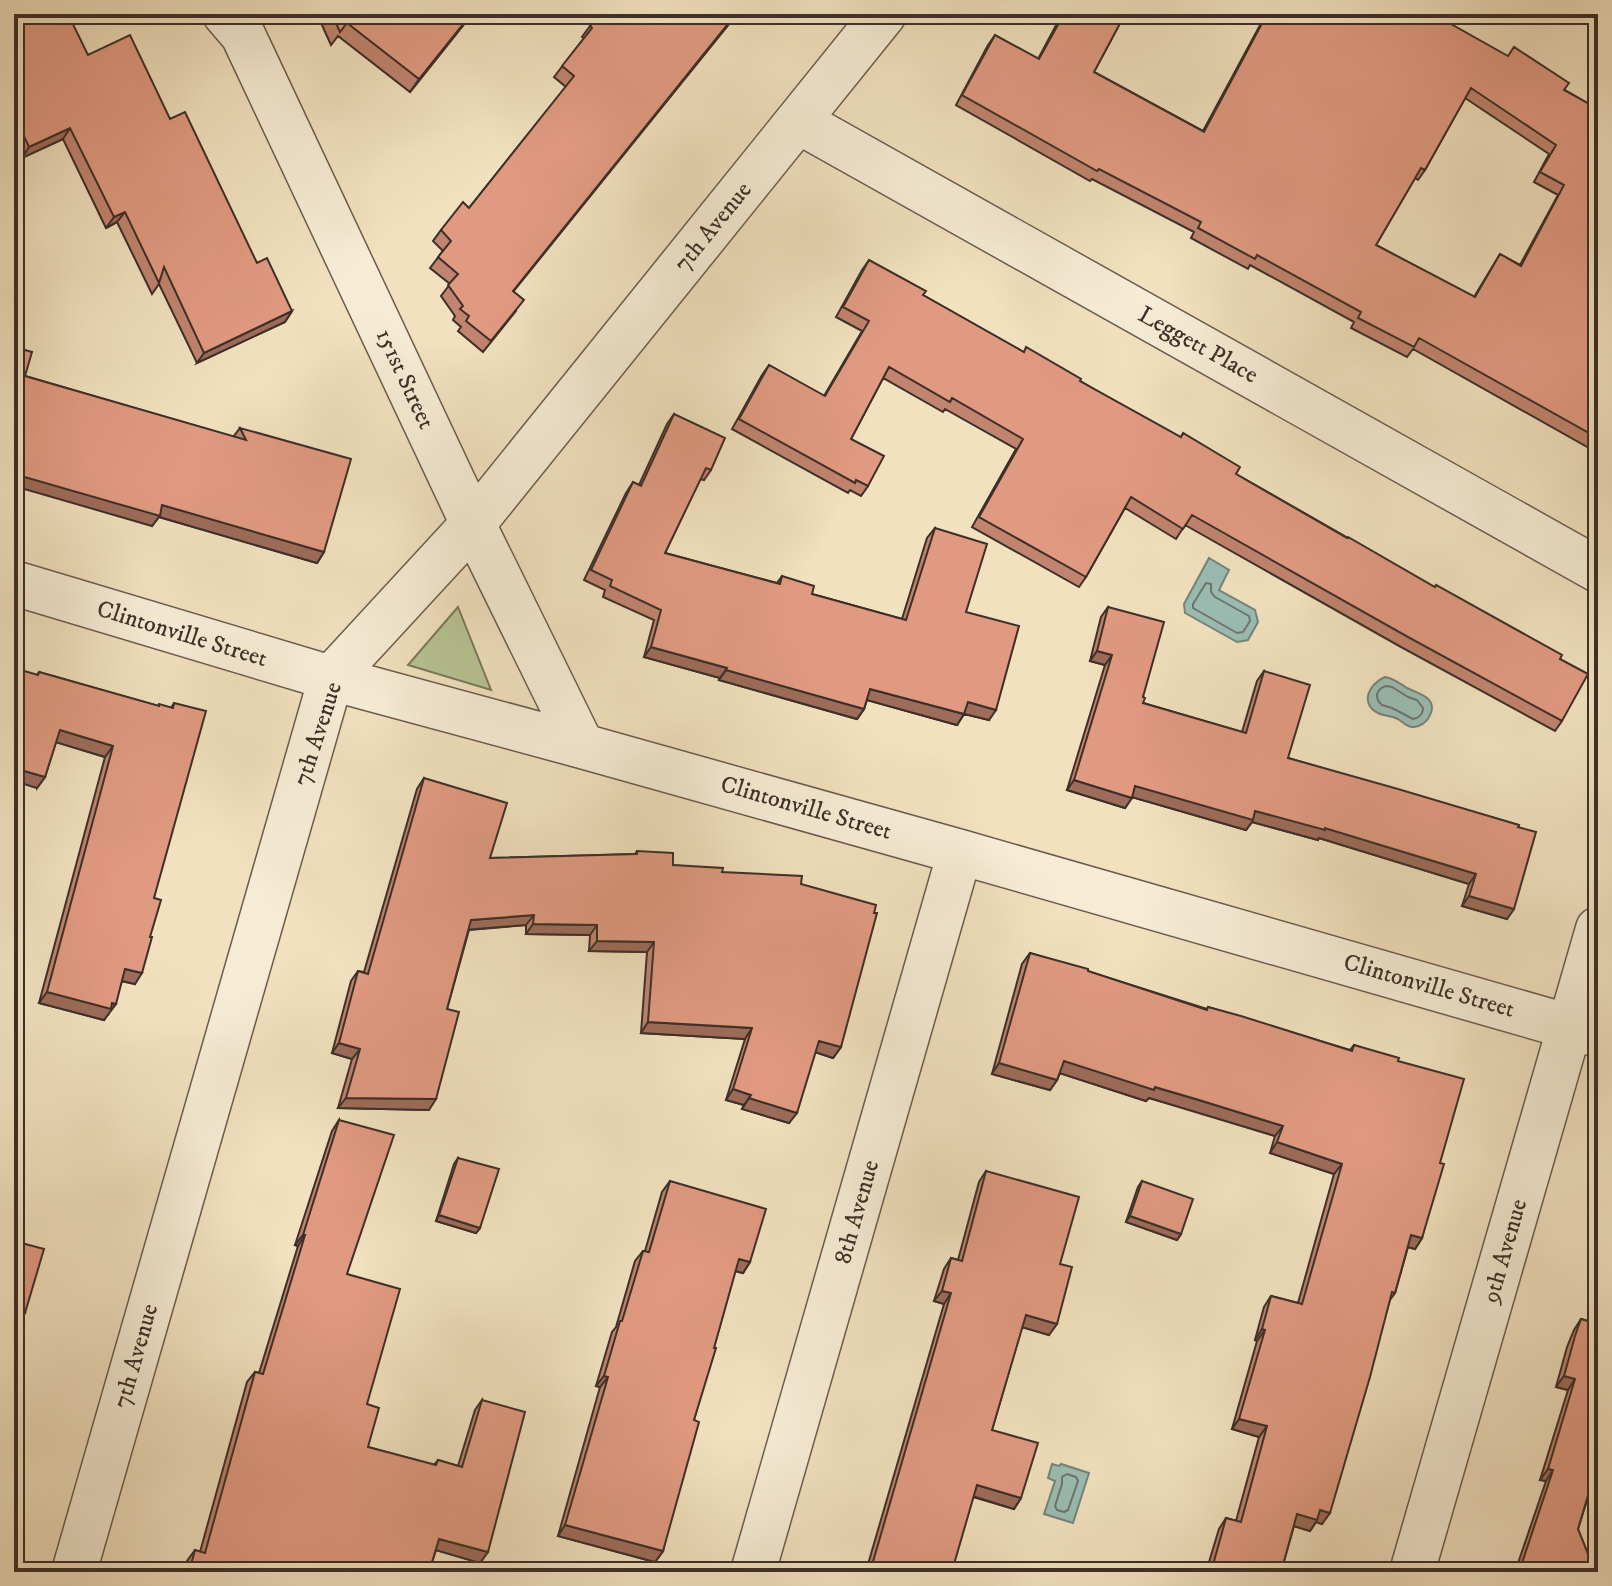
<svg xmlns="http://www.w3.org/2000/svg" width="1612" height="1586" font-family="'IM FELL DW Pica',serif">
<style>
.green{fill:#b7c394;stroke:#7a795e;stroke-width:2}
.water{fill:#9bbdb4;stroke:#75847c;stroke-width:2}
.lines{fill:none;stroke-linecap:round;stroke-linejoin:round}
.shore{stroke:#6c766e;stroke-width:2}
.minor-casing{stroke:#6a5c4e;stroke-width:47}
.minor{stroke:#f6ecd5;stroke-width:44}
.wall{fill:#c1846f;stroke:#3d2f28;stroke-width:2;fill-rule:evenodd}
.shaded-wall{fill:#9d6c5a;stroke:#3d2f28;stroke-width:2}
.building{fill:#e09a81;stroke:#3d2f28;stroke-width:2;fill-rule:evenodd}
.labels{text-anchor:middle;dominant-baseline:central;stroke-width:8;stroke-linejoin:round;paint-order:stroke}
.street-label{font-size:24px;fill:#3d2f28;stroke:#f6ecd5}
</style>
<rect width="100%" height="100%" fill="#f1e1bf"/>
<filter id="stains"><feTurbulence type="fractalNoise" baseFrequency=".0025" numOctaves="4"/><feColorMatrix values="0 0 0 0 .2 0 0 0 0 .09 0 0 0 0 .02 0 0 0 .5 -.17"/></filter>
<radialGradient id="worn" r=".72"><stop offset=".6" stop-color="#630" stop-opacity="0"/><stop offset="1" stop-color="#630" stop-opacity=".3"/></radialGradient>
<path class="green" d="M458 607 491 690 408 665Z"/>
<path class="water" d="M1209 558 1229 570 1219 590 1255 610 1258 622 1248 640 1237 642 1185 613 1184 604Z
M1385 677C1395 679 1399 683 1407 688 1419 694 1440 698 1429 717 1427 722 1419 727 1414 727 1407 728 1403 722 1398 719 1392 716 1386 716 1380 714 1359 705 1368 684 1385 677Z
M1052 1464 1059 1466 1061 1464 1089 1473 1073 1523 1044 1514 1055 1481 1048 1478Z"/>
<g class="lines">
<path class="shore" d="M1206 583 1211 584V592L1215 597 1249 616 1250 621 1243 632 1237 633 1193 608V604Z
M1386 686 1392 687 1408 697 1417 700 1423 708C1423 714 1419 718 1413 719L1392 708 1382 705C1374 698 1376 689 1386 686Z
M1067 1474 1076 1477 1078 1481 1068 1510 1064 1512 1057 1510 1055 1506 1062 1484V1477Z"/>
<defs>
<path id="minor" d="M225 14 243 35 473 524 582 746
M798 121 1598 570
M14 583 331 678 582 746 960 852 1598 1035
M74 1572 331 678 473 524 884 14
M753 1572 960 852
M1412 1572 1598 929"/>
</defs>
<use href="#minor" class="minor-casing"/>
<use href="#minor" class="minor"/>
</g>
<path class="wall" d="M14 14 88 55 170 119 257 263 292 311 285 322 197 363 159 284 152 294 117 222 106 228 63 139 22 158 14 142Z
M317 14H472L410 92 338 36 331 45Z
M737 14 513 291 516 311 483 352 458 331 461 327 453 320 455 316 441 296 450 284 430 268 443 251 433 241 441 230 469 208 566 87 554 77 584 38 582 37 590 26Z
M1062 14H1125L1094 72 1203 131 1266 14H1433L1598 109V453L1413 349 1407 357 1351 328 1354 322 1250 265 1248 269 1191 238 1194 232 1092 179 1090 181 956 105 988 45 995 35 1038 59ZM1465 98 1549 154 1534 182 1558 195 1520 265 1500 254 1474 297 1376 245 1415 178 1418 180 1425 170Z
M869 260 923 295 1023 352 1080 381 1236 474 1560 659 1562 721 1555 731 1401 647 1185 525 1176 539 1125 508 1086 577 1079 587 972 527 1016 449 945 409 943 412 883 378 851 439 868 486 861 496 850 490 848 493 732 429 762 375 769 365 824 396 862 331 836 317 862 270Z
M25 376 233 437 240 428 324 552 317 563 159 517 152 526Z
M674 414 711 470 704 480 700 479 665 553 777 583 782 576 812 594 902 619 927 538 935 528 966 612 989 720 964 714 957 725 867 700 864 709 857 719 719 680 720 678 644 657 654 620 603 597 605 590 584 580 626 493 633 482 639 485 667 424Z
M1108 607 1143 697V703L1242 732 1257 681 1264 671 1288 758 1519 825 1507 919 1462 906 1469 884 1319 838 1318 840 1252 822 1246 830 1132 797 1125 808 1067 790 1105 665 1090 661 1101 617Z
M39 672 158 706 171 708 174 703 154 898 135 984 122 981 108 1015H107L104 1020 39 1003 105 757 56 742 45 777 37 788V675Z
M424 778 490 858 635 854 637 851 673 865 801 884 841 1047 833 1058 815 1052 789 1123 742 1109 744 1105 726 1100 745 1039 641 1033 647 952 589 951 590 935 526 934V925L469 930 447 1009 429 1110 338 1108 352 1059 332 1053 351 981 358 971 364 972 417 789Z
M1030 953 1207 1009 1208 1007 1350 1050 1354 1045 1398 1061 1440 1163 1422 1238 1415 1249 1408 1247 1395 1293 1390 1300 1322 1524 1316 1522 1310 1531 1294 1526 1281 1572H1206L1219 1529 1226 1518 1236 1521 1259 1437 1232 1429 1257 1341 1255 1340 1264 1307 1271 1296 1298 1303 1334 1174 1270 1153 1275 1136 1192 1110 1149 1098 1146 1101 1060 1073 1057 1080 1050 1090 992 1074 1022 964Z
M339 1120 347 1274 367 1404 368 1447 434 1465 438 1460 458 1466 475 1410 482 1400 480 1563 436 1550 429 1572H184L187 1561 195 1550 200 1552 247 1382 255 1372 259 1373 298 1246 295 1245 332 1131Z
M458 1158 480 1228 476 1233 436 1221 454 1164Z
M986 1171 1060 1264 1049 1335 1022 1327 992 1430 1021 1498 1014 1509 973 1497 951 1572H849L852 1567 866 1571 944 1304 934 1301 944 1269 951 1258 958 1260 979 1182Z
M670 1181 750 1262 743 1273 735 1271 694 1420 663 1551 655 1562 558 1536 600 1387 596 1386 612 1332 616 1327 635 1261 643 1251H645L662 1192Z
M1142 1181 1181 1234 1177 1240 1126 1222 1138 1187Z
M1581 1319 1598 1324V1323V1497L1589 1494 1578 1529 1590 1559 1598 1572H1515L1546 1481 1540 1480 1568 1390 1556 1387 1567 1347 1574 1330Z"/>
<path class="shaded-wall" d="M472 14 466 22 410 92 419 79Z
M736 14H737L505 302 513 291Z
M70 128 63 139 22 158 29 147Z
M125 212 117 222 106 228 114 217Z
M292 311 285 322 197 363 204 353Z
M14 474 162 505 324 552 317 563 159 517 152 526 14 486Z
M651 647 727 668 720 678 644 657Z
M1097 651 1112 655 1105 665 1090 661Z
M726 670 864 709 857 719 719 680Z
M870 689 964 714 957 725 863 699Z
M968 702 996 710 989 720 960 713Z
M60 730 113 746 105 757 52 741Z
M14 768 45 777 37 788 14 781Z
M1074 780 1132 798 1125 808 1067 790Z
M1135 786 1255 811 1325 828 1476 874 1469 884 1319 838 1318 840 1252 822 1246 830 1128 796Z
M1469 896 1514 909 1507 919 1462 906Z
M534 915 526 925 464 930 471 920Z
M533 924 597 925 590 935 526 934Z
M597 941 654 942 647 952 589 951Z
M125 969 142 973 135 984 117 980Z
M47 992 112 1003 116 1004 104 1020 39 1003Z
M648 1022 752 1028 745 1039 641 1033Z
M819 1041 841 1047 833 1058 812 1051Z
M339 1043 360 1049 352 1059 332 1053Z
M1064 1061 1199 1100 1283 1126 1275 1136 1149 1098 1146 1101 1056 1072Z
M999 1063 1057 1080 1050 1090 992 1074Z
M733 1089 751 1095 744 1105 726 1100Z
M346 1098 436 1099 429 1110 338 1108Z
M749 1098 797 1113 789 1123 742 1109Z
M1277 1142 1342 1164 1334 1174 1270 1153Z
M439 1215 480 1228 476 1233 436 1221Z
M1130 1216 1181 1234 1177 1240 1126 1222Z
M303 1235H305L298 1246 295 1245Z
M1411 1235 1422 1238 1415 1249 1404 1246Z
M739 1259 750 1262 743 1273 731 1270Z
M942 1291 951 1293 944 1304 934 1301Z
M14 1310 25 1313 18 1324 14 1323Z
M1026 1315 1057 1324 1049 1335 1018 1326Z
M1262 1329 1265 1330 1257 1341 1255 1340Z
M604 1376 608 1377 600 1387 596 1386Z
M1564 1376 1575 1379 1568 1390 1556 1387Z
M1239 1419 1267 1426 1259 1437 1232 1429Z
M1548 1469 1553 1470 1546 1481 1540 1480Z
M1592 1482 1598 1483V1497L1585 1493Z
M977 1485 1021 1498 1014 1509 969 1495Z
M1320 1510 1330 1513 1322 1524 1316 1522 1310 1531 1290 1525 1297 1514Z
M565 1525 663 1551 655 1562 558 1536Z
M439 1539 488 1552 480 1563 432 1549Z
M928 1564 952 1571 922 1572Z"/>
<path class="building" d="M14 14H68L88 55 130 35 170 119 185 112 257 263 267 258 292 311 204 353 164 267 159 283 125 212 114 217 70 128 29 147 14 115Z
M332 14H471L419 79 347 23 340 32Z
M600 14H736L513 291 524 300 491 341 466 321 469 316 460 309 463 306 448 285 458 274 438 257 451 241 441 230 463 202 469 208 574 76 562 66 592 28 590 26Z
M1064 14H1125L1094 72 1204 132 1267 14H1433L1508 56 1514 47 1569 83 1564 90 1598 109V438L1419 338 1414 347 1358 318 1361 312 1257 255 1255 259 1198 228 1201 222 1099 169 1097 171 962 95 995 35 1039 59ZM1471 88 1556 145 1540 172 1564 185 1521 266 1500 254 1475 297 1376 245 1421 168 1425 170Z
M869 260 926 291 923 295 1024 352 1026 347 1081 379 1080 381 1181 437 1183 433 1240 467 1236 474 1347 538 1348 537 1435 587 1436 585 1562 655 1560 659 1588 674 1562 721 1408 637 1192 515 1183 529 1131 497 1086 577 979 517 1023 439 952 398 950 402 889 367 851 439 884 456 868 486 856 480 855 483 739 419 769 365 825 396 869 321 843 307Z
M14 347 32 352 25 376 246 440 240 428 351 459 324 552 162 505 160 516 14 474Z
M674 414 725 438 711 470 706 468 665 553 780 584 782 576 814 586 812 594 906 620 935 528 987 544 966 612 1019 626 996 710 968 702 964 714 870 689 864 709 726 670 727 668 651 647 661 610 610 586 612 580 591 570 633 482 641 486Z
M1108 607 1164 622 1143 697 1145 698 1143 703 1246 733 1264 671 1310 685 1288 758 1398 789 1519 825 1518 827 1536 832 1514 909 1469 896 1476 874 1325 828V830L1255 811 1253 820 1135 786 1132 798 1074 780 1112 655 1097 651Z
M14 668 38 675 39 672 159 706V704L173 708 174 703 206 711 154 898 161 900 150 937H152L142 973 125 969 116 1004 112 1003 111 1009 47 992 113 746 60 730 45 777 14 768Z
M424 778 507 803 490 858 637 854V851L673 853V865L723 868 722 872 802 876 801 884 876 905 874 913H877L841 1047 819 1041 797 1113 749 1098 751 1095 733 1089 752 1028 648 1022 654 942 597 941V925L533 924 534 915 471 920 447 1009 459 1012 436 1099 346 1098 360 1049 339 1043 358 971 368 974Z
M1030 953 1088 969V971L1207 1010 1208 1007 1241 1016 1352 1051 1354 1045 1399 1058 1398 1061 1464 1079 1440 1163 1444 1164 1422 1238 1411 1235 1395 1293 1392 1292 1370 1377 1330 1513 1320 1510 1317 1520 1297 1514 1281 1572H1211L1226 1518 1241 1522 1267 1426 1239 1419 1265 1330 1262 1329 1271 1296 1302 1304 1342 1164 1277 1142 1283 1126 1199 1100 1155 1087 1154 1090 1064 1061 1057 1080 999 1063Z
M339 1120 394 1135 347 1274 400 1289 367 1404 379 1408 368 1447 436 1465 438 1460 462 1467 482 1400 525 1412 488 1552 439 1539 429 1572H189L195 1550 205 1553 255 1372 263 1374 305 1235H303Z
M458 1158 499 1169 480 1228 439 1215Z
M986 1171 1079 1197 1060 1264 1072 1267 1057 1324 1026 1315 992 1430 1038 1443 1021 1498 977 1485 952 1571 928 1564 926 1572H870L951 1293 942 1291 951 1258 962 1261Z
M670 1181 766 1209 750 1262 739 1259 714 1348H716L694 1420 699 1422 663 1551 565 1525 608 1377 604 1376 620 1321H622L643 1251 649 1252Z
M1142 1181 1193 1199 1181 1234 1130 1216Z
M14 1241 44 1249 25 1313 14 1310Z
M1581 1319 1598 1324V1483L1592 1482 1578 1529 1590 1559 1598 1561V1572H1519L1553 1470 1548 1469 1575 1379 1564 1376 1575 1336Z
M852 1567 870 1572H851Z"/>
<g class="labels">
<g class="street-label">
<text transform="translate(713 227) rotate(-51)">7th Avenue</text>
<text transform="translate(1198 345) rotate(29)">Leggett Place</text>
<text transform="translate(405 379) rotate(65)">151st Street</text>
<text transform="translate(182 634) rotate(17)">Clintonville Street</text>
<text transform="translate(318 734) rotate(-72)">7th Avenue</text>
<text transform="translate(806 808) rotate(16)">Clintonville Street</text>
<text transform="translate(1429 986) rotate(16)">Clintonville Street</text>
<text transform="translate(857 1212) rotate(-74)">8th Avenue</text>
<text transform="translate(1505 1251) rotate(-74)">9th Avenue</text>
<text transform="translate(136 1356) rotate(-74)">7th Avenue</text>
</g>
</g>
<rect width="1612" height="1586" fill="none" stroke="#f1e1bf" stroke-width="48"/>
<rect x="16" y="16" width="1580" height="1554" fill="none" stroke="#3d2f28" stroke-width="4"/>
<rect x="24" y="24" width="1564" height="1538" fill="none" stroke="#3d2f28" stroke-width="2"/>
<rect width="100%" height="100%" filter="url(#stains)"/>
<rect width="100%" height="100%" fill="url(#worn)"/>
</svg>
